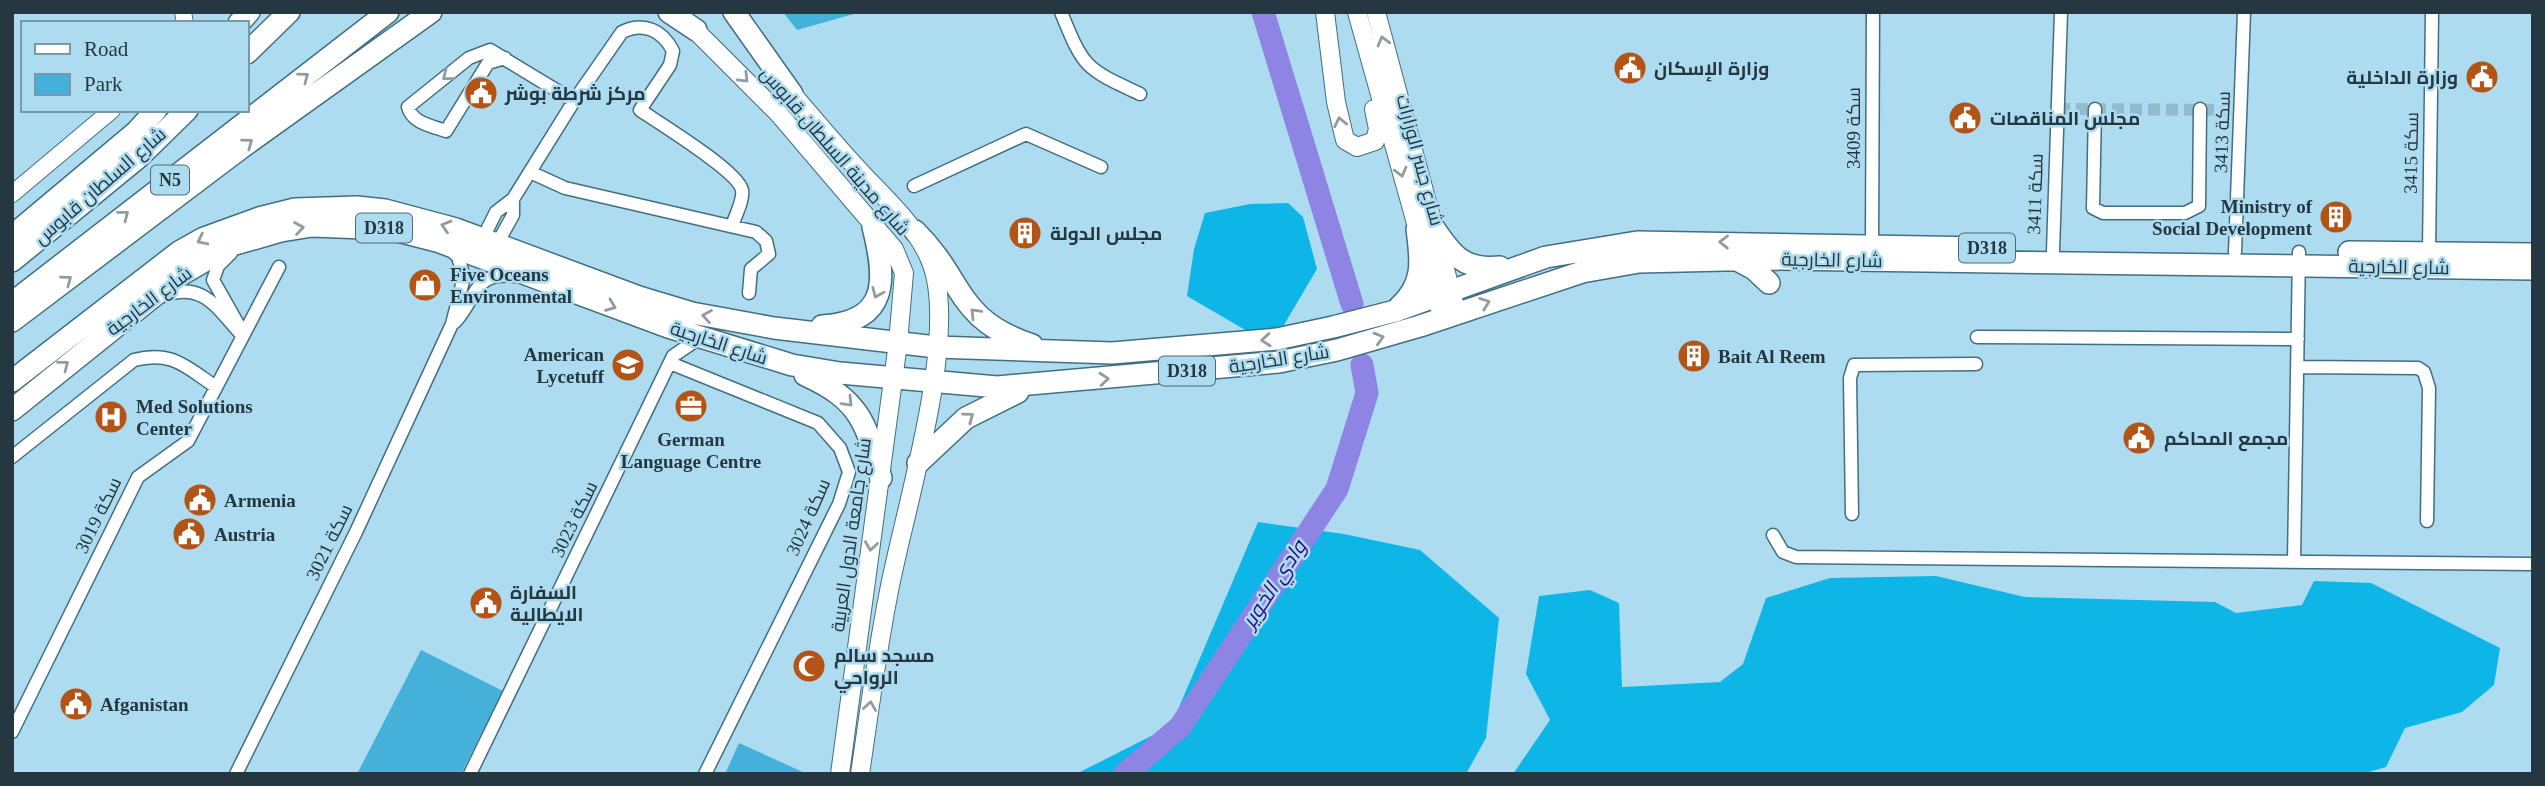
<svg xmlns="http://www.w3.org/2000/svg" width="2545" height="786" font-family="'Times New Roman',Cairo,serif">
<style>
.green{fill:#45b0d9}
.forest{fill:#0eb6e8}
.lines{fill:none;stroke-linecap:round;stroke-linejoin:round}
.river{stroke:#8e84e3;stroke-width:23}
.minor-tunnel{stroke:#92bbce;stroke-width:12;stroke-dasharray:12 6;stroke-linecap:butt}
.minor-casing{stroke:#426e81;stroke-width:15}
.tertiary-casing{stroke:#426e81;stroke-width:18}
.secondary-casing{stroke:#426e81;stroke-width:20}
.primary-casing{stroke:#426e81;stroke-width:24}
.trunk-casing{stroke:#426e81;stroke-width:24}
.minor{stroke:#fff;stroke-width:12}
.tertiary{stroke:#fff;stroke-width:16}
.secondary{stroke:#fff;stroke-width:18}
.primary{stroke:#fff;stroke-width:21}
.trunk{stroke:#fff;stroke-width:21}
.oneway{stroke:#929ba0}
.labels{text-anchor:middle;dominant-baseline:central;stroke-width:5;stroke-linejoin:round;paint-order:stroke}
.shield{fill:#addcf1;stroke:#4e6875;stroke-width:2}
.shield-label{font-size:18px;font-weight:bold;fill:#253740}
.poi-label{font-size:19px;font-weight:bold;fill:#253740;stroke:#addcf1;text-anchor:start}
.street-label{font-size:19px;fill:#253740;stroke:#addcf1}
.water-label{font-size:21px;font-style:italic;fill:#31077c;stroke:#addcf1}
</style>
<rect width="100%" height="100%" fill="#addcf1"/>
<path class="green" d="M783 12H861L797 30Z
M421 650 503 691 461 774H357Z
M739 743 805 773 725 774Z"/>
<path class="forest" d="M1288 203 1303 217 1317 269 1281 330 1247 331 1187 296 1194 249 1205 213 1250 204Z
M1258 522 1344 534 1420 550 1499 618 1486 738 1466 774H1076L1171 726Z
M1936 576 2025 597 2215 602 2236 613 2302 605 2314 581 2371 583 2500 648 2494 685 2462 712 2405 728 2386 767 2362 774H1513L1550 720 1526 674 1539 596 1590 590 1619 603 1622 687 1720 682 1743 664 1766 598 1830 578Z"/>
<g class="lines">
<path class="river" d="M1263 12 1352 304
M1125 774 1180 727 1337 489 1367 393 1362 365"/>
<path class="minor-tunnel" d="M2058 109 2242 110"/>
<defs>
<path id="minor" d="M1061 12C1084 69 1085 68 1140 94
M505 58 488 63 446 131C432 126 412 123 408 107L469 58 490 50 574 101
M2095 109 2093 208 2103 213H2185L2199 206 2200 109
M530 172 565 188 756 232 766 241 769 254 751 269 749 293
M914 186 1026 134 1101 167
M483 238 496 212 513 199 574 101 622 32C644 21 663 31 673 51L670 65 640 110C659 123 738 171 742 190 744 200 735 216 732 226
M497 244 513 215V199
M1872 244 1873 12
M2053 251 2061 12
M2235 252 2244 12
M2429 252 2432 12
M231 253 218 266 213 280 239 326
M163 296C204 280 218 310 243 336
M455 322C478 297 472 272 515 276
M1977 337 2298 339
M670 363 818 423 840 448 849 472 839 504 705 774
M2298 367 2418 368 2424 372 2429 388 2427 521
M12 457 134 360C172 350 186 367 216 387
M1852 514 1850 378 1854 365 1976 364
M1773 535 1783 552 1796 557 2533 564
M2294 561 2299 252
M12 732 138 477 188 441 279 267
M236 774 356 532 452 324 464 277 458 257 450 249
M470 774 673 356 701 337"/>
<path id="tertiary" d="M183 12 185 23
M12 194 112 110"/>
<path id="secondary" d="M1325 12 1336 102 1345 140 1357 147 1375 141 1378 129 1374 109
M1357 12 1440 309
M1376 12 1457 314
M686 21 778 113 894 249 904 273 898 343 840 774
M783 83C807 111 831 140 856 167 883 197 916 224 931 262 960 335 904 511 889 591 877 651 869 713 860 774"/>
<path id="primary" d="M1432 225C1451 254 1463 271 1500 267
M915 231C965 280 954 319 1032 345
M2349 252 2533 254
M1737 260 1754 269 1769 283
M1399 307C1425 284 1421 260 1417 229
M822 326C890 322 886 279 873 227
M805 375C860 400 866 422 881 478
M12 381 179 252 204 238 259 218 295 209 357 207 385 210 456 229 639 297 692 313 774 328 936 347 1112 353 1277 339 1333 327 1395 311 1546 257 1637 242 1985 248
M12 410 179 276 232 245 281 231 312 226 390 229 437 241 668 327 792 365 840 373 997 387 1279 362 1337 350 1420 326 1582 272 1639 262 1769 259 2533 269
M918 463 966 418 1018 392"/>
<path id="trunk" d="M669 12 696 30
M734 12 792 94
M239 23 249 12
M247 53 289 12
M12 236 136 132 156 110
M12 261 139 157 187 110
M12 303 388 12
M12 321 241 148 431 12"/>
</defs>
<use href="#minor" class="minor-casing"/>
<use href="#tertiary" class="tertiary-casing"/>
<use href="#secondary" class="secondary-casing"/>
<use href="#primary" class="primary-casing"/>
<use href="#trunk" class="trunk-casing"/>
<use href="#minor" class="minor"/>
<use href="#tertiary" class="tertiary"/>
<use href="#secondary" class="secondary"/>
<use href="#primary" class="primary"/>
<use href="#trunk" class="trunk"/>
</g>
<defs><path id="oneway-chevron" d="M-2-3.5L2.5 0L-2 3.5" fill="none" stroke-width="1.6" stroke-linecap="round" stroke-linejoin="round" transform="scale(1.75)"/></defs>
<g class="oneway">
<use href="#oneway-chevron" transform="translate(1383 41) rotate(-105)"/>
<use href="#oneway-chevron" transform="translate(447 76) rotate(142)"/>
<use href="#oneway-chevron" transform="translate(304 77) rotate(-37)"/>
<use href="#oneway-chevron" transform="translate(744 78) rotate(45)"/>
<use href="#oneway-chevron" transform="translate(1340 122) rotate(-102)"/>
<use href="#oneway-chevron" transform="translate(248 143) rotate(-36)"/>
<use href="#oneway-chevron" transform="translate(1401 172) rotate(75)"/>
<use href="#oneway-chevron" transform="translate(124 215) rotate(-38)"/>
<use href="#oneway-chevron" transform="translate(446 226) rotate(-163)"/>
<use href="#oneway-chevron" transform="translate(299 228) rotate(-9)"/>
<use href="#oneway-chevron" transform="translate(202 240) rotate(154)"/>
<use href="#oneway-chevron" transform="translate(1724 242) rotate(-179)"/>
<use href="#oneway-chevron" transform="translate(67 280) rotate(-37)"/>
<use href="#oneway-chevron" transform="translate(877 293) rotate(114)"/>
<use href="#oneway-chevron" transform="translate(1485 303) rotate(-20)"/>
<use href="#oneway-chevron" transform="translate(611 306) rotate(21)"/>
<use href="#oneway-chevron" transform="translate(975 313) rotate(-134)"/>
<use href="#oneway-chevron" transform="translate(707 316) rotate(-170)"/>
<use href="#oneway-chevron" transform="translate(1379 338) rotate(-16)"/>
<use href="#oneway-chevron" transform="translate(1266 340) rotate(175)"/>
<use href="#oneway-chevron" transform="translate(64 365) rotate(-38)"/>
<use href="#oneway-chevron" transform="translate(1104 379) rotate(-5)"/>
<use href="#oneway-chevron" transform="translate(848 402) rotate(46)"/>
<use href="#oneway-chevron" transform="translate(969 417) rotate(-36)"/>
<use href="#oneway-chevron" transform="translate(871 546) rotate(98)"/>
<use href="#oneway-chevron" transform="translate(870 706) rotate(-81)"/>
</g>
<defs>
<symbol id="civic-disc" viewBox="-11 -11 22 22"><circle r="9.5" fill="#b45316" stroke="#addcf1"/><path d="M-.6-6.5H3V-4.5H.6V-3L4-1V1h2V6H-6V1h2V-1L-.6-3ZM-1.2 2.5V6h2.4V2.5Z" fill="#fff"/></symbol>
<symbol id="building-disc" viewBox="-11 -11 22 22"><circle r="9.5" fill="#b45316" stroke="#addcf1"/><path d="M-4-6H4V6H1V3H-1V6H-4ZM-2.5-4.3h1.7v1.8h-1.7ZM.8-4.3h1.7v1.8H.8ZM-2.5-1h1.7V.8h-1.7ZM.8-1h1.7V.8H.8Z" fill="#fff"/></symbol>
<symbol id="shop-disc" viewBox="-11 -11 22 22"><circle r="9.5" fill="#b45316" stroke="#addcf1"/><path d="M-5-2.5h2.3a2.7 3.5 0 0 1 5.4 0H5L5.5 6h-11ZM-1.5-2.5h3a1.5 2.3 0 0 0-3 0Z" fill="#fff"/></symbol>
<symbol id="school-disc" viewBox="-11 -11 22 22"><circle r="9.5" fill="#b45316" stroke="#addcf1"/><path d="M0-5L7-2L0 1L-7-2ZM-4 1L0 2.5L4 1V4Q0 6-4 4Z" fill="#fff"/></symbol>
<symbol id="office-disc" viewBox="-11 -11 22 22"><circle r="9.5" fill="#b45316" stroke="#addcf1"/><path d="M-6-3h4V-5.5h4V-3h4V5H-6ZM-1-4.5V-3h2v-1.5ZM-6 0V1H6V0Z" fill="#fff"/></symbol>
<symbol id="hospital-disc" viewBox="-11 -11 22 22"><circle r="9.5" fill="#b45316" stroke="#addcf1"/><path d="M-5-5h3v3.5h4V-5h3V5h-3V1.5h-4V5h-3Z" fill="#fff"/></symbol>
<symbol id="mosque-disc" viewBox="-11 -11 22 22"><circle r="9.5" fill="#b45316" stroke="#addcf1"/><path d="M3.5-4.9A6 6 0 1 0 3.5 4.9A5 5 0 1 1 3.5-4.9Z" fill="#fff"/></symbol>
</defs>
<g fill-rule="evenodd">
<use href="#civic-disc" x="1611" y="49" width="38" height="38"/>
<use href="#civic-disc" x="2463" y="58" width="38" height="38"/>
<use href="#civic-disc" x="462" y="74" width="38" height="38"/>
<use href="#civic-disc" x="1946" y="99" width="38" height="38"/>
<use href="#building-disc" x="2317" y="198" width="38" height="38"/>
<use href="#building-disc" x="1006" y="214" width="38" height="38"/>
<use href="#shop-disc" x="406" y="266" width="38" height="38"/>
<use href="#building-disc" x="1675" y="337" width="38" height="38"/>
<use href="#school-disc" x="609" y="346" width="38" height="38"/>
<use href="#office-disc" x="672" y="387" width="38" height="38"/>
<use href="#hospital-disc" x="92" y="398" width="38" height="38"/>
<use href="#civic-disc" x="2120" y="419" width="38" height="38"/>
<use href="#civic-disc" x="181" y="481" width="38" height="38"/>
<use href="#civic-disc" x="170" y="515" width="38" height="38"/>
<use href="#civic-disc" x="467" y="584" width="38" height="38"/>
<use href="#mosque-disc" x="790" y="647" width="38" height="38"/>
<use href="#civic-disc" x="57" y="685" width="38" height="38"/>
</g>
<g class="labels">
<g class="shield">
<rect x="151" y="165.5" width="38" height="29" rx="5"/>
<rect x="356" y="213.5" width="56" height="29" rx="5"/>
<rect x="1959" y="233.5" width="56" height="29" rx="5"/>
<rect x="1159" y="356.5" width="56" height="29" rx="5"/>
</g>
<g class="shield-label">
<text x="170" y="180">N5</text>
<text x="384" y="228">D318</text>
<text x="1987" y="248">D318</text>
<text x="1187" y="371">D318</text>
</g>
<g class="poi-label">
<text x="1654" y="68">وزارة الإسكان</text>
<text x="2458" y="77" text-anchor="end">وزارة الداخلية</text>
<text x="505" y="93">مركز شرطة بوشر</text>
<text x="1990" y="118">مجلس المناقصات</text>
<text x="2312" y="206" text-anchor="end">Ministry of<tspan x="2312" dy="22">Social Development</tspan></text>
<text x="1050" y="233">مجلس الدولة</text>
<text x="450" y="274">Five Oceans<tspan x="450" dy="22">Environmental</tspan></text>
<text x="604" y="354" text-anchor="end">American<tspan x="604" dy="22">Lycetuff</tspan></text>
<text x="1718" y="356">Bait Al Reem</text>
<text x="136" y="406">Med Solutions<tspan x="136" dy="22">Center</tspan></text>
<text x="2164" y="438">مجمع المحاكم</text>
<text x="691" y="439" text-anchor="middle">German<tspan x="691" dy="22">Language Centre</tspan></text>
<text x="224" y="500">Armenia</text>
<text x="214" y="534">Austria</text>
<text x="510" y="592">السفارة<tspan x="510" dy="22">الايطالية</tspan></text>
<text x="834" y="655">مسجد سالم<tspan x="834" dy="22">الرواحي</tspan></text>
<text x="100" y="704">Afganistan</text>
</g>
<g class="street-label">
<text transform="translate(1853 128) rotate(-90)">سكة 3409</text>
<text transform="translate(2222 132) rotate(-88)">سكة 3413</text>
<text transform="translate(835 151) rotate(49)">شارع مدينة السلطان قابوس</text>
<text transform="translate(2411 153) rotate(-89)">سكة 3415</text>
<text transform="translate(1420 160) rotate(75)">شارع جسر الوزارات</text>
<text transform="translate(100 186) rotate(-41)">شارع السلطان قابوس</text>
<text transform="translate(2035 194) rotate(-88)">سكة 3411</text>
<text transform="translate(1832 260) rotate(1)">شارع الخارجية</text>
<text transform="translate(2399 267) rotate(1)">شارع الخارجية</text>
<text transform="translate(149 301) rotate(-37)">شارع الخارجية</text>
<text transform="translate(719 343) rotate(18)">شارع الخارجية</text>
<text transform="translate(1279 359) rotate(-9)">شارع الخارجية</text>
<text transform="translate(98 515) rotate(-64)">سكة 3019</text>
<text transform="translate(808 517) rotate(-66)">سكة 3024</text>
<text transform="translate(574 519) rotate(-64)">سكة 3023</text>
<text transform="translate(851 535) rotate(-82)">شارع جامعة الدول العربية</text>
<text transform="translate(329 542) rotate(-64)">سكة 3021</text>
</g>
<g class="water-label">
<text transform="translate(1274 584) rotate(-57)">وادي الخوير</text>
</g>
</g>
<rect width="2545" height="786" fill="none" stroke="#253740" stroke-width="28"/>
<rect x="21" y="21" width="228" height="91" fill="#addcf1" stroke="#779aaa" stroke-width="2"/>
<rect x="35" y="44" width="35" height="10" fill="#ffffff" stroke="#779aaa" stroke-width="2"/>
<text x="84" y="56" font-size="21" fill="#253740">Road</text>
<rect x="35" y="74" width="35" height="21" fill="#45b0d9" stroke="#779aaa" stroke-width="2"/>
<text x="84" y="91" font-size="21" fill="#253740">Park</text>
</svg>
